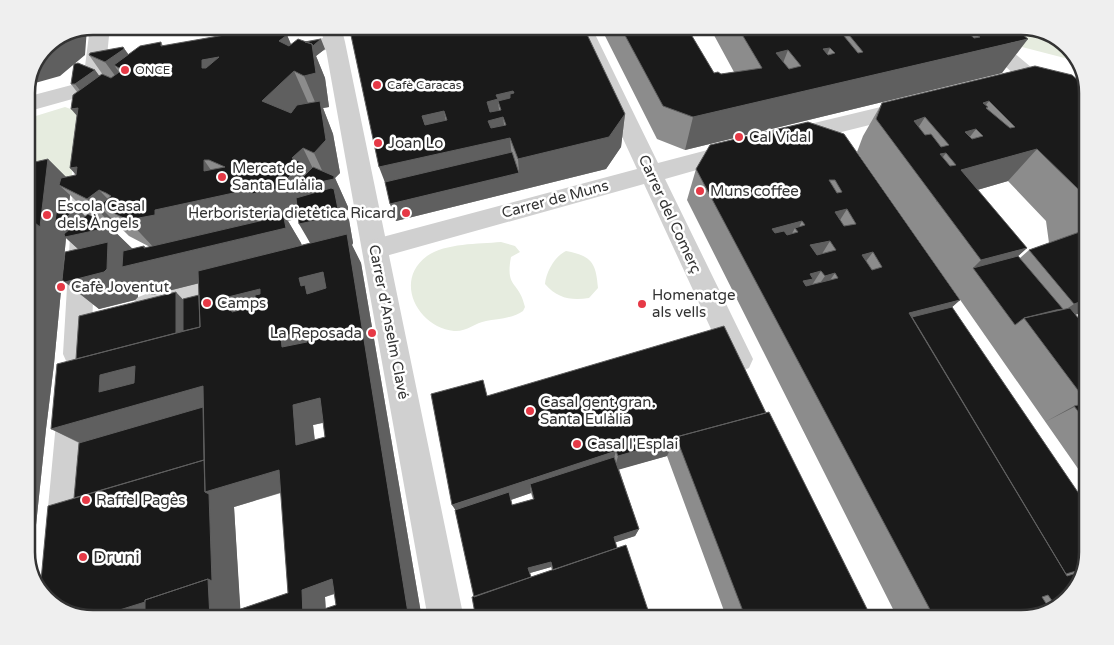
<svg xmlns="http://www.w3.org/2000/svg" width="1114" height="645" font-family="'Varela Round',sans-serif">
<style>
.green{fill:#e6ecdf}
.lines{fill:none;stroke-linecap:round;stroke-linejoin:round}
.pedestrian{fill:#d0d0d0;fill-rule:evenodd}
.minor{fill:#d0d0d0;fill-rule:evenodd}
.wall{fill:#8c8c8c;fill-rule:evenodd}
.shaded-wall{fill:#5f5f5f;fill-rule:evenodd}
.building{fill:#1a1a1a;stroke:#5f5f5f;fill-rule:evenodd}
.poi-dot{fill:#e63946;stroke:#fff;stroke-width:2}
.labels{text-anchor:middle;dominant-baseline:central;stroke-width:5;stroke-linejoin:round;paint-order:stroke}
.far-poi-label{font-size:12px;fill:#333;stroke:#fff;text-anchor:start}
.poi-label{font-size:15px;fill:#333;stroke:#fff;text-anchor:start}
.street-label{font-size:15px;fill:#333;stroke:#fff}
.near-poi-label{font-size:18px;fill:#333;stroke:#fff;text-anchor:start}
.rim{fill:none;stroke:#333;stroke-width:2.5}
</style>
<rect width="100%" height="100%" fill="#fff"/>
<path class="green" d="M1007 29 1065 45 1080 62 1022 47 1004 38Z
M65 107 79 112 71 182 26 192V119Z
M501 242 515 246 520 252 511 257C505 289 519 280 525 307L523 311C514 318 497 319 486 321 475 323 466 332 454 331 418 327 393 281 427 256 446 243 478 244 501 242Z
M566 251C592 256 596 263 598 288L589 298C571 301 557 298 545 284 546 272 555 256 566 251Z"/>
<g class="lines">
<path class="pedestrian" d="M321 26H341L345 42 464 619H428L326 50 286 58 279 56 276 51 279 46 323 38Z
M86 161 94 164 98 170 91 354 87 363 77 367 67 363 63 354 74 170 78 164Z
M235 273 244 276 248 284 244 292 146 318 136 314 132 306 136 298 146 294Z
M73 388 83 392 88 402 79 539 74 551 62 556 50 551 45 539 58 402 63 392Z"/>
<path class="minor" d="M92 26H110L104 86 101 91 26 112V97L83 82 90 27Z
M571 26H591L658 163 738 142 746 144 749 150 746 156 665 179 753 359 749 368 739 372 729 368 644 184 375 259 366 256 362 249 366 242 375 239 637 169Z
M960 26H982L1088 115V135L1080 133Z
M910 100 918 103 921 108 918 113 789 145 781 143 778 137 781 131 789 129Z"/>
</g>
<path class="wall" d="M239 26H268V27L287 35 291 44 325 49 316 56 325 78 329 107 323 108 333 134 340 173 335 178 348 207V210L344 211 349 220 353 243 352 245 361 263 422 619H92L74 498 79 443 51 429 76 359 183 299 199 295V283L152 295 138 282V297L135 300 99 309 62 280 78 249 66 238 54 364 46 429 31 573 26 557 48 159 66 177 76 175 70 168 77 116V92L71 84 95 70 99 76 103 75 89 55 123 47 129 55 161 42 163 46 240 32 239 29ZM70 195 91 216H85L77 208 69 205ZM298 216 310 243 302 245 301 243 288 221 295 219ZM108 225 117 230 120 227 129 236 150 247 146 248 144 246 132 249ZM323 423 325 437 315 440 313 425ZM281 493 288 593 240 609 234 507ZM335 594 336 605 326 609 325 597Z
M349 26 625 114 621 147 606 169 396 221 385 182Z
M600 26H686L714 73 721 74 734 72 709 26H1012L1002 73 685 150 657 139Z
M1088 89V310L1075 315 1088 330V483L857 152 863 136 882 103ZM1008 181 1046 221 1049 243 1029 250 1020 258 1018 256 1027 248 977 190Z
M808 122 960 300 952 307 1088 553 1079 585 1055 610 1022 619H898L687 200 696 169Z
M487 396 766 413 872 619H727L667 456 619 469 639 529 635 536 615 542 617 548 474 597ZM531 493 533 499 512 505 511 500ZM551 567 552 570 531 577 530 573Z"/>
<path class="shaded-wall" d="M87 28 85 55 60 76 28 85 46 45Z
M287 35 301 69 294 71 309 105 279 134 262 101 279 41Z
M321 39 325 49 316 56 325 78 329 107 323 108 333 134 340 173 335 178 348 207V210L344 211 349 220 353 243 352 245 361 263 422 619H409L349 246 316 253 299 224 313 218 295 185 307 207 295 219 288 221 301 243 304 257 152 295 138 282V297L135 300 99 309 65 282 87 257 66 238 54 364 46 429 31 573 26 557V230L48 159 71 182 59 185 70 195 68 216 77 208 99 230 108 225 138 254 144 248V246L156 259V250L128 220 99 206 120 227 117 230 87 199 94 194 70 168 77 167 128 220 155 210 204 171V160L226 192 292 158 303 148 318 179 327 181 314 153 318 109 304 76V53Z
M1028 39 1002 73 685 150 693 117Z
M123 47 147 81 114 65 134 93 130 96 105 62Z
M830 48 815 82 823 49Z
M788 50 775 84 776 53Z
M219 57 222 93 202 68V60Z
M95 70 120 104 102 118 75 84Z
M513 91 516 124 503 117 506 139 510 138 513 170 391 198 379 167 487 102 496 95ZM498 101 501 110 500 118Z
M989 101 966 131 986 108 988 107 970 130 976 129 952 160 948 154 983 103Z
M78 108 100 142 71 109Z
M444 111 450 144 430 149 422 116Z
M625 114 621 147 606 169 396 221 390 204 519 173 518 159Z
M925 117 904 150 914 121Z
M1037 149 1008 181 936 202 961 170Z
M946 153 923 183 940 154Z
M847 209 828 239 835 212Z
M802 221 797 231 795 228 783 251 772 229Z
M830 241 812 270 810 245Z
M1027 248 995 277 973 268 981 260Z
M873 252 851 281 862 255Z
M821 271 803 299V281L810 274Z
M323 272 339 299 323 312 301 286 299 278Z
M835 273 816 301 806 303 825 276Z
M260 289 281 315 203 386 279 470 302 486 234 507 241 619H92L90 618 91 448 51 429 99 392 75 374 176 292 190 307 216 291Z
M1088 299V310L1049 325 1059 314 1074 304Z
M960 300 931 326 902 320 909 313Z
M307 330 325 355 282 347 281 337Z
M320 398 338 419 313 425 317 463 296 445 293 405Z
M1088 400V407L1074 406 1045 422 1086 401Z
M675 440 667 456 614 471 618 456Z
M616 451 612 466 530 484 531 493 460 517 452 505Z
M639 529 635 536 611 544 614 537Z
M551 562V567L530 573 528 568Z
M332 579 352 587 325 597 326 619 303 616 302 590Z"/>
<path class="building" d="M239 26H254L241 29V30L239 29Z
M254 26H265L287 35 279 41 289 46 298 39 312 44 316 73 304 76 294 71 262 101 291 113 297 105 320 101 326 140 314 153 303 148 292 158 303 163 277 189 252 194V189L155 210V215L128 220 99 206 111 196 106 193 99 190 87 199 59 185 61 178 76 175 77 167 70 168 78 108 71 109 73 95 102 74 111 78 122 70 114 65 140 46 161 42V46L242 32 241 29ZM219 57 206 68H202V60ZM204 160H209L225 167 204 171Z
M349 26H583L625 114 609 137 518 159 510 138 379 167ZM513 91 514 93 510 94V98L498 101 501 110 490 112 487 102 498 99 496 95ZM444 111 447 120 425 125 422 116ZM503 117 506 125 491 128 488 121Z
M620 26H686L714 73 718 72 721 74 762 68 737 26H1012L1028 39 693 117 663 106ZM964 29H969L980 37 974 38ZM849 35 863 52 858 53 844 36ZM830 48 835 53 828 55 823 49ZM788 50 801 66 789 69 776 53Z
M321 39 313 46 312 44 305 42Z
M123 47 124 49 105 62 89 55 90 53Z
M78 63 95 70 75 84H71L74 64Z
M1035 66 1072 75 1088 89V225L1086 223 1079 190 1037 149 961 170 1027 248 981 260 876 119 882 103ZM989 101 1015 127 1010 128 986 108 988 107 983 103ZM925 117 949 145 941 147 931 134 925 135 914 121ZM976 129 983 136 972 139 965 132ZM946 153 956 165 950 166 940 154Z
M808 122 844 134 960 300 909 313 1067 576 1083 571 1079 585 1057 608 1048 595 1042 597 1051 611 1022 619H935L696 169 710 145ZM829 180H835L842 192 837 193ZM847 209 856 224 844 226 835 212ZM802 221 805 225 795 228 798 232 787 235 784 231 775 233 772 229ZM830 241 836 250 817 255 810 245ZM873 252 882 267 872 270 862 255ZM821 271 825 276 835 273 838 278 806 286 803 281 813 279 810 274Z
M512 152 519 173 390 204 385 182Z
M48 159 40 227 30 219 26 220V164Z
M313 167 334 176V179L297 187 295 185Z
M331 188 334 189 339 214 337 216 299 224 296 198Z
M58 201 77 208 54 228Z
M283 213 286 228 122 267 123 251 144 246V248L264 220V218Z
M88 214 108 225 107 228 65 237 64 234Z
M30 219 26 248V220Z
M1088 229V299L1074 304 1029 250Z
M347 234 409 619H232V612L288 593 279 470 205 492 203 386 51 429 57 364 200 327 198 271ZM323 272 326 288 307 294 305 285 301 286 299 278ZM260 289V294L255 295V300L251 301V307L232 312 231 306 226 307V302L220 304V299ZM307 330V342L282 347 281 337ZM135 366 134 383 99 392 100 375ZM320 398 325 437 296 445 293 405ZM332 579 336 605 303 616 302 590Z
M108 242 107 269 104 272 65 282 62 280 65 252Z
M1018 256 1063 309 1056 310 1024 318 1015 325 973 268Z
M176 292V333L76 359 79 316Z
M199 295 200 327 183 331V299Z
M952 307 1088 507V553L1083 569 1066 574 912 317Z
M1070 308 1088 330V400L1086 401 1024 318Z
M36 320 32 351 26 348V323Z
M724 326 766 413 676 437 675 440 618 456 616 451 452 505 431 394 483 380 487 396Z
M1088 403V424L1074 406Z
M203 407 204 460 74 498 79 443Z
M769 412 870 615 872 619H746L676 437Z
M614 457 639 529 614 537 617 548 553 570 551 562 528 568 531 577 474 597 455 510 509 492 512 505 534 499 530 484Z
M204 460 205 492 209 494 212 581 208 579 145 600V602L94 618H89L60 610 40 591 48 506Z
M626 545 651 619H476L472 597Z
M208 579 210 619H112L145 609V600Z"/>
<g class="poi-dot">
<circle cx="125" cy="70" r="5"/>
<circle cx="377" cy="85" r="5"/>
<circle cx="739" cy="137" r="5"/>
<circle cx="378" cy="143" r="5"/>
<circle cx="222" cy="177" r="5"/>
<circle cx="700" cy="191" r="5"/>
<circle cx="406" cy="213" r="5"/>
<circle cx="47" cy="215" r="5"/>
<circle cx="61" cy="287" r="5"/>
<circle cx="207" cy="303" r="5"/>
<circle cx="642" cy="304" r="5"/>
<circle cx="372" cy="333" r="5"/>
<circle cx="530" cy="411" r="5"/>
<circle cx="577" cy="444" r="5"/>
<circle cx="86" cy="500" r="5"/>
<circle cx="83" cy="557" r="5"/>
</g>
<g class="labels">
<g class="far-poi-label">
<text x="135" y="70">ONCE</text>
<text x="387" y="85">Cafè Caracas</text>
</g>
<g class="poi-label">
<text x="749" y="137">Cal Vidal</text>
<text x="388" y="143">Joan Lo</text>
<text x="232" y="168">Mercat de<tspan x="232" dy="17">Santa Eulàlia</tspan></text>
<text x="710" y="191">Muns coffee</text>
<text x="57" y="206">Escola Casal<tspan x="57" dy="17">dels Àngels</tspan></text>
<text x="396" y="213" text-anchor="end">Herboristeria dietètica Ricard</text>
<text x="71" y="287">Cafè Joventut</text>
<text x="652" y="295">Homenatge<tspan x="652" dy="17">als vells</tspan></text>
<text x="217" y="303">Camps</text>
<text x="362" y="333" text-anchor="end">La Reposada</text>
<text x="540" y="402">Casal gent gran.<tspan x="540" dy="17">Santa Eulàlia</tspan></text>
<text x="587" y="444">Casal l'Esplai</text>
<text x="96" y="500">Raffel Pagès</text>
</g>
<g class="street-label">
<text transform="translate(555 199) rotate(-15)">Carrer de Muns</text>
<text transform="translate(670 214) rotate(65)">Carrer del Comerç</text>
<text transform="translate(389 322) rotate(79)">Carrer d'Anselm Clavé</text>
</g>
<g class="near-poi-label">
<text x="93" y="557">Druni</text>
</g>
</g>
<path d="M0 0H1114V645H0ZM93 35H1021A58 58 0 0 1 1079 93V552A58 58 0 0 1 1021 610H93A58 58 0 0 1 35 552V93A58 58 0 0 1 93 35Z" fill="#efefef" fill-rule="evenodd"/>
<path class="rim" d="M93 35H1021A58 58 0 0 1 1079 93V552A58 58 0 0 1 1021 610H93A58 58 0 0 1 35 552V93A58 58 0 0 1 93 35Z"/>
</svg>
